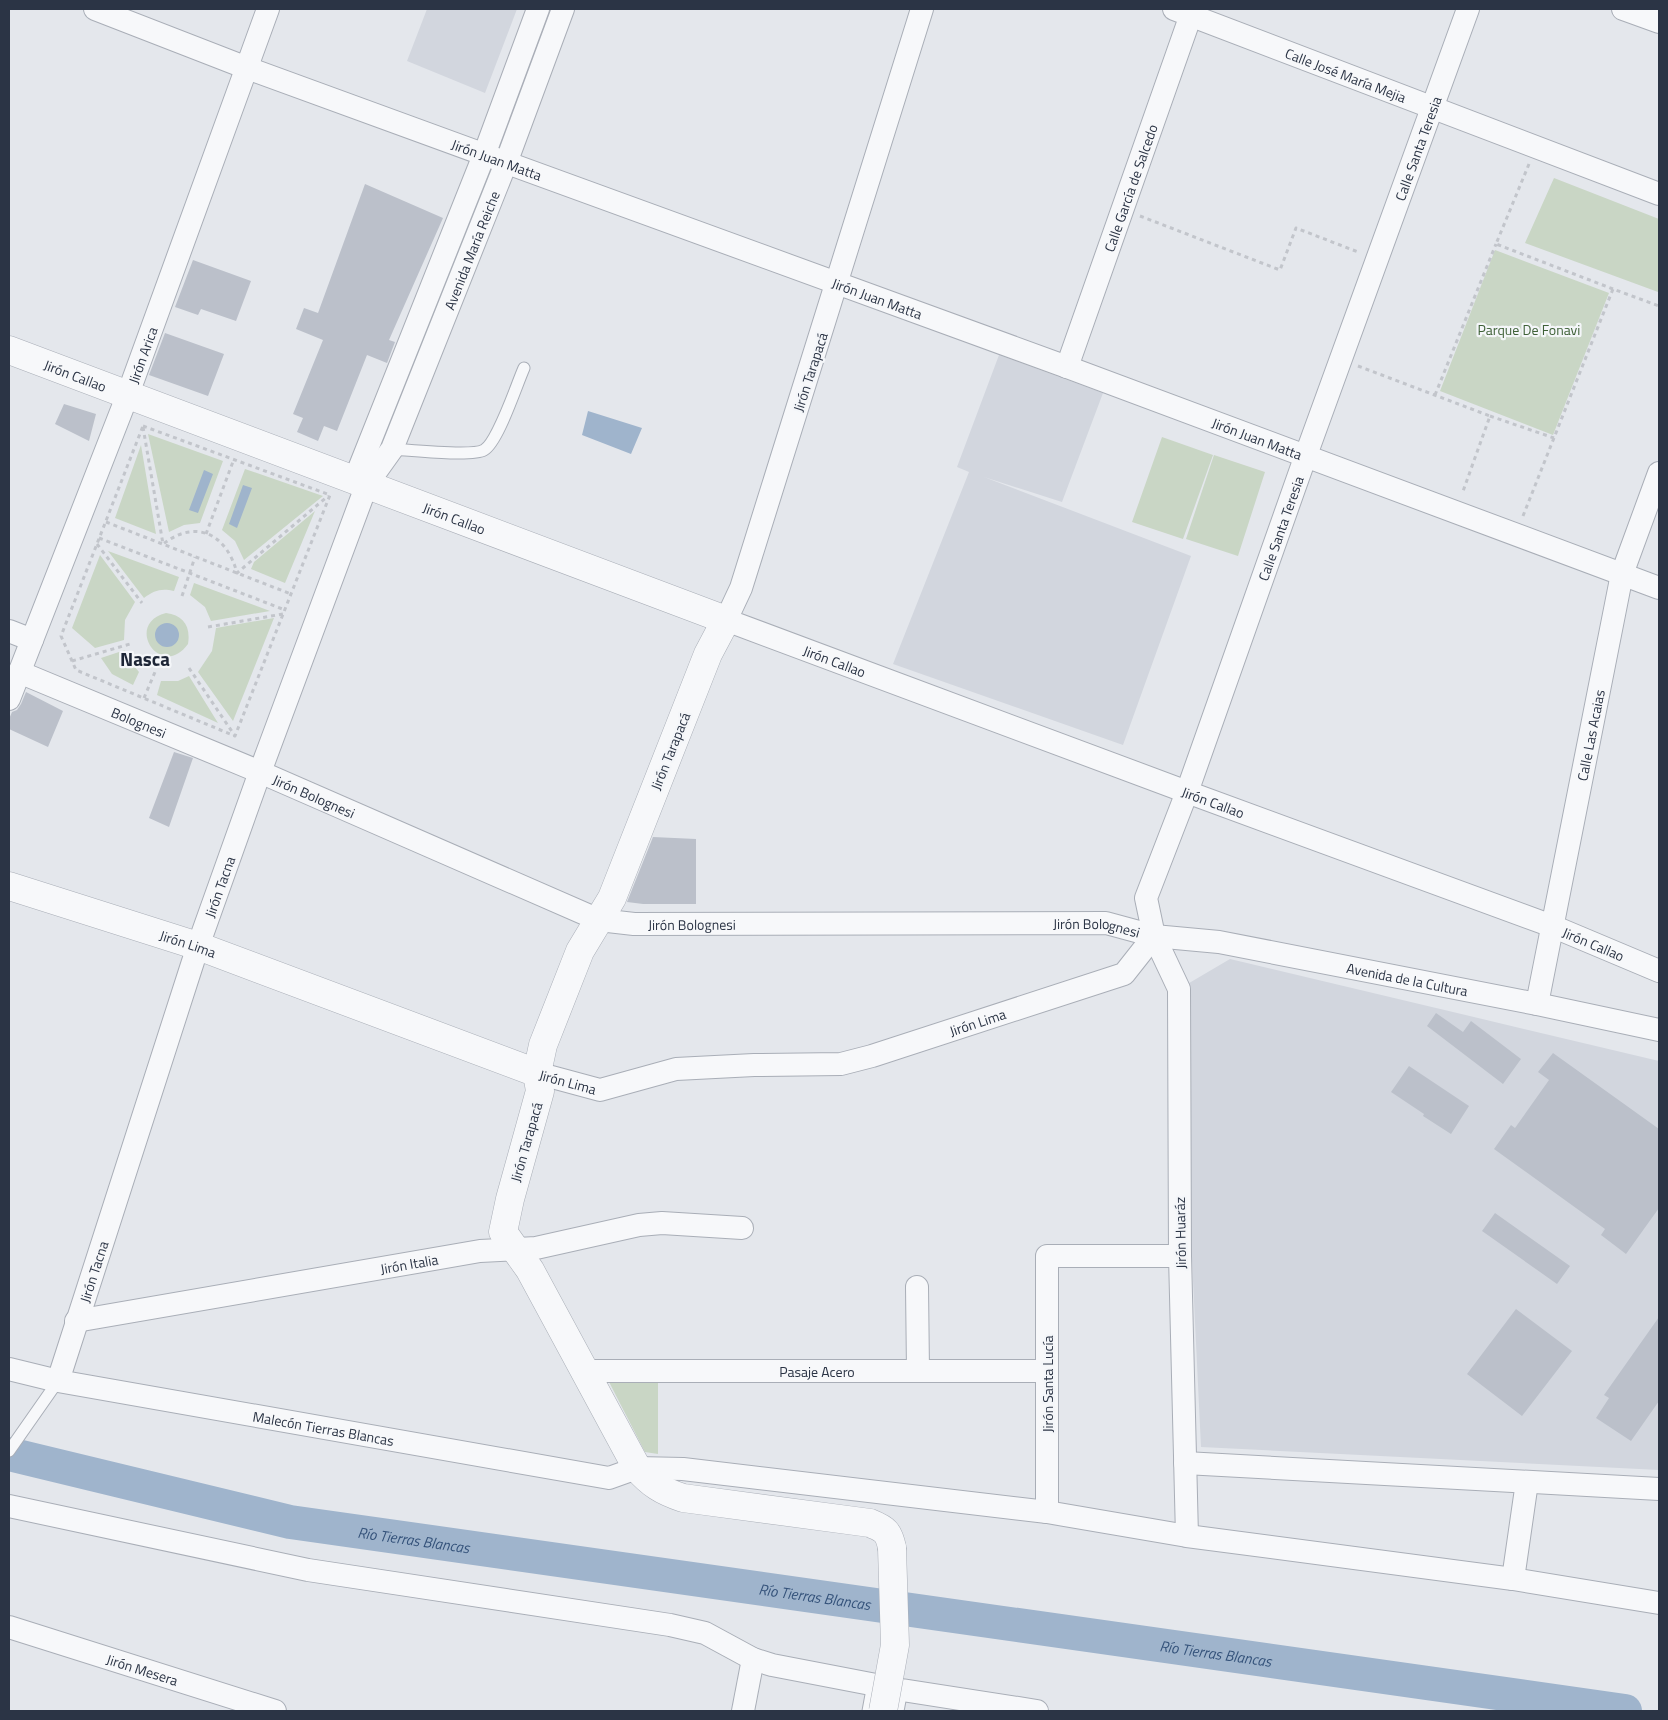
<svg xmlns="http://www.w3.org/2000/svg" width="1668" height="1720" font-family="'Titillium Web',sans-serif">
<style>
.built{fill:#d2d6de}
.green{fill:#c9d6c5}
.water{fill:#9fb4cc}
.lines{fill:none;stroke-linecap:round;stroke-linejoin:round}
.river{stroke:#9fb4cc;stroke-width:34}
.building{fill:#bbc0ca}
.service-casing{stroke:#a9aeb7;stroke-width:13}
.minor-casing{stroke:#a9aeb7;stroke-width:24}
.tertiary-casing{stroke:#a9aeb7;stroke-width:29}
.path{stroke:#c2c5cb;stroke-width:3;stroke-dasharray:4 4;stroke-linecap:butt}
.service{stroke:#f7f8fa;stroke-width:11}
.minor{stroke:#f7f8fa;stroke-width:22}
.tertiary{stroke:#f7f8fa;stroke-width:28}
.tertiary-bridge-casing{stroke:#a9aeb7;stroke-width:29;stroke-linecap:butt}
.tertiary-bridge{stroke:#f7f8fa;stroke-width:28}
.labels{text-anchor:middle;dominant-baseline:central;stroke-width:4.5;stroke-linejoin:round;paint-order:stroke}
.street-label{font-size:14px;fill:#2b3445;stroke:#f4f6f9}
.park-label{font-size:14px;fill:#3f6138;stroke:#f4f6f9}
.water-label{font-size:15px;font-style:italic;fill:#34527a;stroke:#f4f6f9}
.district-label{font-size:19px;font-weight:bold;fill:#1d2536;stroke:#f4f6f9}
</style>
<rect width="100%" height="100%" fill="#e4e7ec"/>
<path class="built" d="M427 9H517L485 93 407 61Z
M999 355 1103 393 1062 502 984 477 1191 556 1123 745 893 664 969 472 957 467Z
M1230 959 1659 1061V1470L1201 1447 1179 989Z"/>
<path class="green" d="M1554 178 1659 219 1658 292 1525 243Z
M1495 250 1609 293 1553 435 1440 391Z
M148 434 223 461 200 523 184 525 169 532Z
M1162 437 1213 455 1183 539 1132 522Z
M141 445 156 534 115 518Z
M1214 455 1265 472 1238 556 1186 539Z
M245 469 323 496 244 560 235 541 222 530Z
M315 511 285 583 251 569 254 562Z
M108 551 179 577 174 591C162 588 154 590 144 598Z
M100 555 135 602 125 620 124 640 95 648 72 628Z
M194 583 270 611 211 621 205 607 190 595Z
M166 613C183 615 191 626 188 644 161 681 123 624 166 613Z
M274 618 233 721 198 672 212 651 216 628Z
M125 650 130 661 139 672 133 685 112 674 101 658Z
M189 676 218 723 157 695 161 681H178Z
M658 1377V1454L645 1452 607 1378Z"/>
<path class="water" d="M588 411 642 428 631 454 582 435Z
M204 470 213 474 198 513 189 510Z
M243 485 252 488 237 528 229 524Z
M155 635a12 12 0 1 1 24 0a12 12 0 1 1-24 0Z"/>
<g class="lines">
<path class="river" id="s1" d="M9 1454 290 1522 1625 1711"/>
</g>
<path class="building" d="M365 184 443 218 389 340 395 342 387 363 367 355 337 431 324 426 318 441 297 432 303 418 293 414 323 340 296 329 304 308 318 313Z
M193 260 251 281 236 321 201 309 198 315 175 307Z
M165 333 224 354 208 396 149 375Z
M64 404 96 414 89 441 55 424Z
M26 692 63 711 48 747 9 729V719L12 712 17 710 21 704Z
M174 752 193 758 169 827 149 818Z
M653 837 696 839V904H643L627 902Z
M1436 1013 1463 1032 1471 1021 1521 1059 1503 1084 1427 1026Z
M1553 1053 1659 1129V1208L1626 1254 1601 1235 1605 1229 1494 1149 1511 1125 1515 1128 1549 1080 1538 1072Z
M1409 1066 1469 1106 1451 1134 1423 1116 1424 1114 1391 1092Z
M1495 1213 1570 1266 1557 1284 1482 1231Z
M1516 1309 1572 1351 1522 1416 1467 1374Z
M1659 1317V1401L1631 1441 1596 1418 1609 1398 1604 1395Z"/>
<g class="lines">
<defs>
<path id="service" d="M392 449C409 450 472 457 484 450 498 442 516 386 524 368
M9 1451 58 1381
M868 1711 873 1684
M898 1711 902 1690"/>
<g id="minor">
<path id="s2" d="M95 9 247 68 1067 367 1659 588"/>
<path id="s3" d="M922 9 741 588 726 620 1187 792 1552 926 1659 971"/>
<path id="s4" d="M1174 9 1659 194"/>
<path d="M1623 9 1659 22"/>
<path id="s5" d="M1067 367 1193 9"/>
<path d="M355 479 484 155 538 9"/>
<path d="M9 631 32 640"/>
<path id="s6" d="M19 672 260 772 599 920 634 924 1106 923 1154 936 1219 942 1537 1004 1659 1030"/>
<path id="s7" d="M9 699 128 394 268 9"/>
<path id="s8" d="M1537 1004 1622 574 1659 473"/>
<path id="s9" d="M537 1073 600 1090 676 1069 754 1065 841 1064 872 1056 1124 974 1154 936"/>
<path d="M917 1287 918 1371"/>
<path id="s10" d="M76 1321 480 1251 536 1248 639 1225 662 1223 742 1228"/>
<path id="s11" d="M9 1369 58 1381 609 1478 637 1468 683 1469 1047 1512 1187 1536 1513 1579 1659 1603"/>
<path id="s12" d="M586 1371H1047"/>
<path id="s13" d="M58 1381 198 946 260 772 367 484 392 449 506 163 563 9"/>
<path d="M1185 1463 1659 1489"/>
<path d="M9 1506 308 1570 670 1625 705 1633 753 1659 772 1665 902 1690 1037 1711"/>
<path d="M1047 1512V1256H1180"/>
<path id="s14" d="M1187 1536 1180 1256 1179 989 1154 936 1146 898 1187 792 1306 455 1468 9"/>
<path d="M1513 1579 1527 1482"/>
<path id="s15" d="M9 1627 275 1711"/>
<path d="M743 1711 753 1659"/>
</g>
<g id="tertiary">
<path id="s16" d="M9 350 726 620 708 654 612 898 580 951 543 1045 537 1073 540 1091 510 1199 503 1232 530 1270 637 1468C651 1484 662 1491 683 1498L870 1523C885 1529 889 1532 892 1548"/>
<path id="s17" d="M9 886 198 946 537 1073"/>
</g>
</defs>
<use href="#service" class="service-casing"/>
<use href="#minor" class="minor-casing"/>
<use href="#tertiary" class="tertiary-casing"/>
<path class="path" d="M1529 164 1496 244 1613 289
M1140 216 1280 270 1296 228 1358 252
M1358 366 1490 416 1462 494
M1435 395 1496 244
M1490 416 1554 438
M143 426 330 495 235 736 76 670 61 636Z
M143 427 163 544C197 518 227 535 237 573L328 496
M1523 516 1613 289 1659 306
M106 522 291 594
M206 534 234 459
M99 538 285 610
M97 544 142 603
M182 596 195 557
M208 627 283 614
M72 661 130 644
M189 668 235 736
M144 698 155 672"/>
<use href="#service" class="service"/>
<use href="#minor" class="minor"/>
<use href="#tertiary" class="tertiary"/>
<defs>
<path id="tertiary-bridge" d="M883 1711 895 1645 892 1548"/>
</defs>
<use href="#tertiary-bridge" class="tertiary-bridge-casing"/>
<use href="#tertiary-bridge" class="tertiary-bridge"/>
</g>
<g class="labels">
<g class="street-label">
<text stroke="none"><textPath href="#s4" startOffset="184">Calle José María Mejia</textPath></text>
<text stroke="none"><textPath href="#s14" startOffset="1442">Calle Santa Teresia</textPath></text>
<text stroke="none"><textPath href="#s2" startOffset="429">Jirón Juan Matta</textPath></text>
<text stroke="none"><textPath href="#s5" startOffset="190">Calle García de Salcedo</textPath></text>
<text stroke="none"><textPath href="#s13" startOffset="1206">Avenida María Reiche</textPath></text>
<text stroke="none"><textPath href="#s2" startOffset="834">Jirón Juan Matta</textPath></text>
<text stroke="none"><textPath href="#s7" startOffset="369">Jirón Arica</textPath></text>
<text transform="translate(810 372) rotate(-72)">Jirón Tarapacá</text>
<text stroke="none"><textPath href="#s16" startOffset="71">Jirón Callao</textPath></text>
<text stroke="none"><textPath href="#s2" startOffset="1239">Jirón Juan Matta</textPath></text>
<text stroke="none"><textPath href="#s16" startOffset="476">Jirón Callao</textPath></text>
<text stroke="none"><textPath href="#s14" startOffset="1038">Calle Santa Teresia</textPath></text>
<text stroke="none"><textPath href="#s3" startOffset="758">Jirón Callao</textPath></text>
<text stroke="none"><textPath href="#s6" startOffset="130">Bolognesi</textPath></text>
<text stroke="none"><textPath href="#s8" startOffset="274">Calle Las Acaias</textPath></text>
<text transform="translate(670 751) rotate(-68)">Jirón Tarapacá</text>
<text stroke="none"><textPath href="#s6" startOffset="320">Jirón Bolognesi</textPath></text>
<text stroke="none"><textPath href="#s3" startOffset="1162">Jirón Callao</textPath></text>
<text stroke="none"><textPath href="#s13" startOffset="520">Jirón Tacna</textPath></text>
<text stroke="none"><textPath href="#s6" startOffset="724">Jirón Bolognesi</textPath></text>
<text stroke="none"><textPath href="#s6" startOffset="1129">Jirón Bolognesi</textPath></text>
<text stroke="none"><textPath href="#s17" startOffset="188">Jirón Lima</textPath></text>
<text stroke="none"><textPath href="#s3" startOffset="1568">Jirón Callao</textPath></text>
<text stroke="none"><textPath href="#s6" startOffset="1445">Avenida de la Cultura</textPath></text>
<text stroke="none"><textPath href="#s9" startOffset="452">Jirón Lima</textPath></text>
<text stroke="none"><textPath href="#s9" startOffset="32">Jirón Lima</textPath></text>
<text transform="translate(526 1142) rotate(-74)">Jirón Tarapacá</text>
<text transform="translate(1180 1233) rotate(-91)">Jirón Huaráz</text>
<text stroke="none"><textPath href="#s10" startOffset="338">Jirón Italia</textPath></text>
<text stroke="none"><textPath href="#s13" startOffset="115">Jirón Tacna</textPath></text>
<text stroke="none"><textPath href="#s12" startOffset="231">Pasaje Acero</textPath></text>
<text transform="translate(1047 1384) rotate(-90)">Jirón Santa Lucía</text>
<text stroke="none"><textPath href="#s11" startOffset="320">Malecón Tierras Blancas</textPath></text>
<text stroke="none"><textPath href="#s15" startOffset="140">Jirón Mesera</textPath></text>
</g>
<g class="park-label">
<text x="1529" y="329">Parque De Fonavi</text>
</g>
<g class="water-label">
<text stroke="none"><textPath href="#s1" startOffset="414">Río Tierras Blancas</textPath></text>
<text stroke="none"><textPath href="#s1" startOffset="819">Río Tierras Blancas</textPath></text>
<text stroke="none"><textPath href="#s1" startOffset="1224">Río Tierras Blancas</textPath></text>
</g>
<g class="district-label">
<text x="145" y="658">Nasca</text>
</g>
</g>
<rect width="1668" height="1720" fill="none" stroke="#2b3445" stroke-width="20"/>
</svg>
